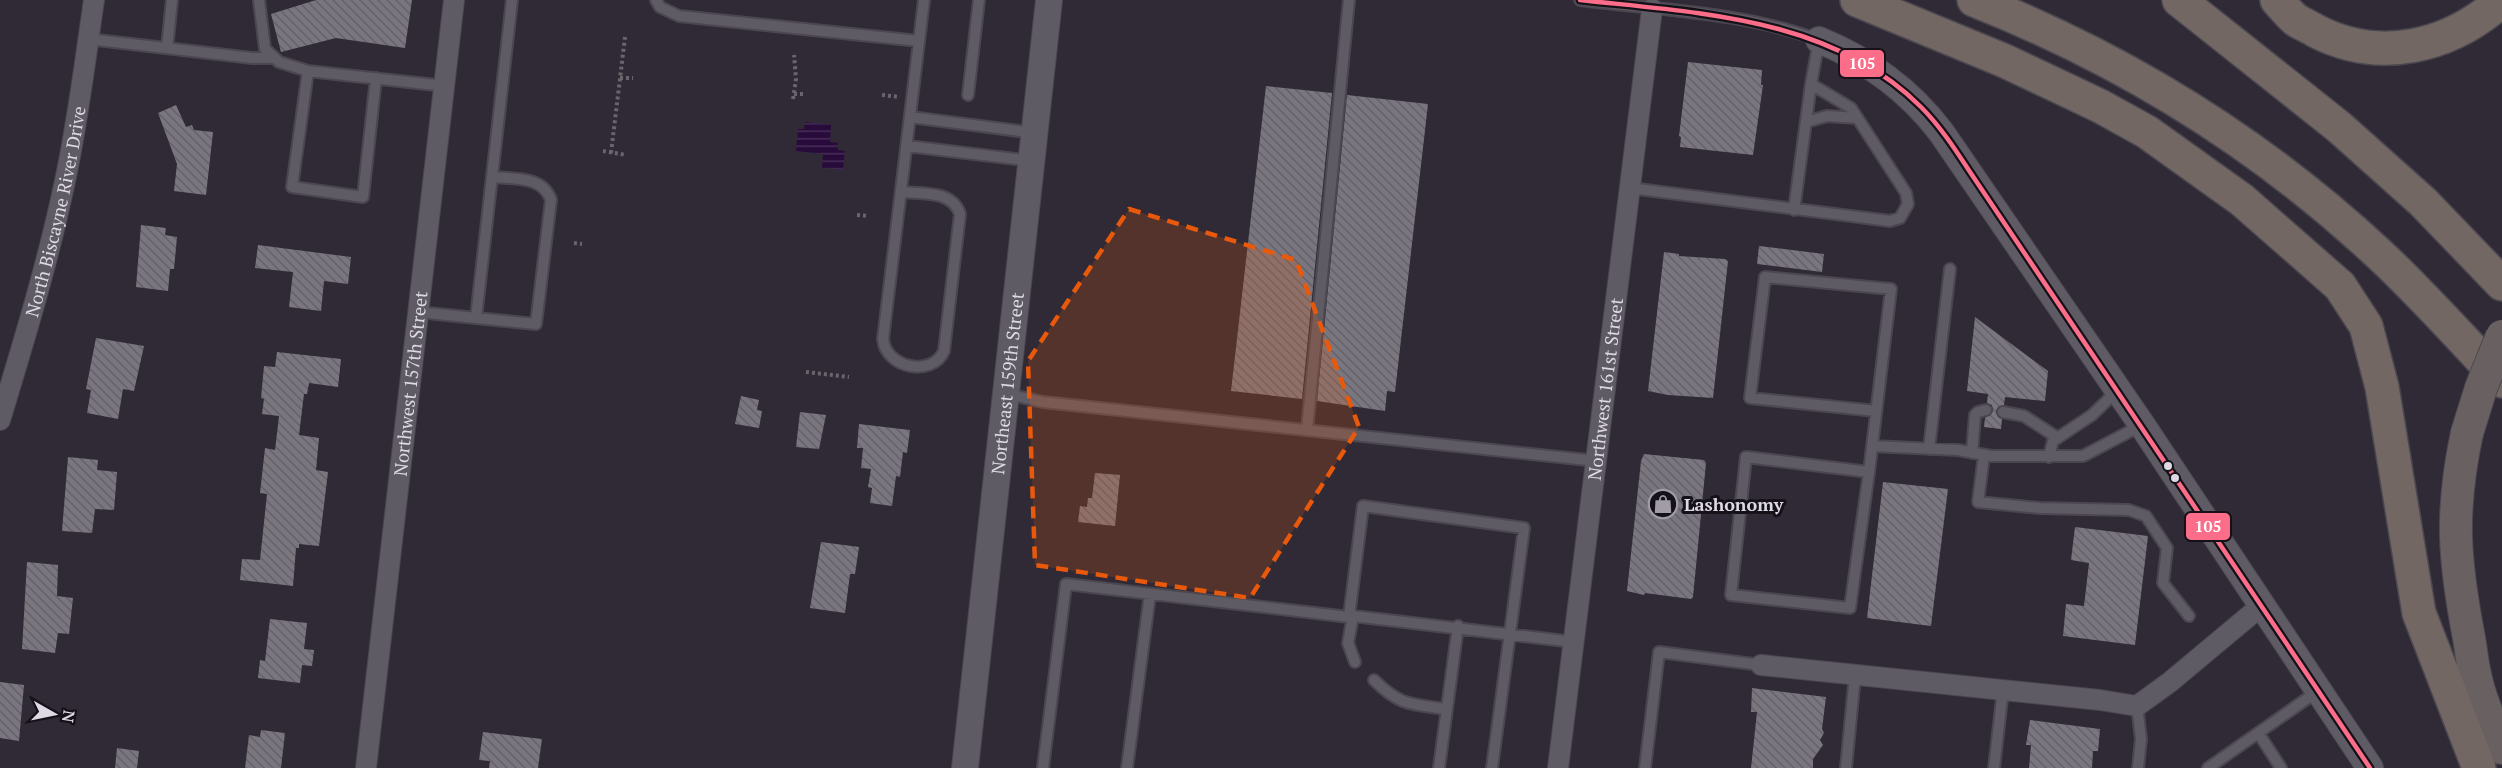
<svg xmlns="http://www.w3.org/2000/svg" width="2502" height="768" font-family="'PT Serif',serif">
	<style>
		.water { fill: url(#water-rules) }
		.building { fill: url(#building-back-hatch) }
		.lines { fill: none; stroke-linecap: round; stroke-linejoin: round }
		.service-casing { stroke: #4b4750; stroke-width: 14 }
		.minor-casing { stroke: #4b4750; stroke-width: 22 }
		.tertiary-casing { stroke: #4b4750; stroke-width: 28 }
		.primary-casing { stroke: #4b4750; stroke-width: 34 }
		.motorway-casing { stroke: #4b4750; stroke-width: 36 }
		.path { stroke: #69656c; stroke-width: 4; stroke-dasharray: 3 3; stroke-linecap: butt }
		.service { stroke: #5f5b64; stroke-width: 10 }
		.minor { stroke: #5f5b64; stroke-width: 20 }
		.tertiary { stroke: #5f5b64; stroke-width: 26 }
		.primary { stroke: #696161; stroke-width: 32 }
		.motorway { stroke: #726763; stroke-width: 33 }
		.primary-bridge-casing { stroke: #4b4750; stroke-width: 34; stroke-linecap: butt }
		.primary-bridge { stroke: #696161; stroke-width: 32 }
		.bus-1-casing { stroke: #151119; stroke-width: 9 }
		.bus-1 { stroke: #fb6d88; stroke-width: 4.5 }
		.marked { fill: #e8590c; fill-opacity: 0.2; stroke: #e8590c; stroke-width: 4.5; stroke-dasharray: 12 8; stroke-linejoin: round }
		.bus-dot { fill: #ded9e5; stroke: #151119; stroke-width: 2 }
		.labels { text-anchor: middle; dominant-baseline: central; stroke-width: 6; stroke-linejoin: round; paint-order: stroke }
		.street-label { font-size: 18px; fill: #ded9e5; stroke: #151119 }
		.poi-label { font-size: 18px; font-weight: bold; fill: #ded9e5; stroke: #151119; text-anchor: start }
		.line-badge { stroke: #151119; stroke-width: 2 }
		.badge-label { font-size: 16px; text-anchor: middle; font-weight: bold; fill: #fff }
	</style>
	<defs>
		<pattern id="water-rules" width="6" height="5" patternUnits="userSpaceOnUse" patternTransform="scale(1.5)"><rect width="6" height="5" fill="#280b3b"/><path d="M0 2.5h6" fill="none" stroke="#472e57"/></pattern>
		<pattern id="building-back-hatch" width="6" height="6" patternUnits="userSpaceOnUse" patternTransform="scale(1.5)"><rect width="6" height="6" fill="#7a7680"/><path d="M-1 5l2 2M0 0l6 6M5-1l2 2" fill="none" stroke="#646168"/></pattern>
	</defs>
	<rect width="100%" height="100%" fill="#2f2a35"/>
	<path class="water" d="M805,122L831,125L830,142L838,143V150L845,151L843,170L822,168L823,154L796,151L798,129H804Z"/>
	<path class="building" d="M316,0H412L405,48L336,38L281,52L271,14Z
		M1688,62L1762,70L1761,85H1763L1753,155L1680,147L1681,137L1679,136Z
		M1266,86L1332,93L1302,399L1231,391Z
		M1347,95L1428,104L1395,392L1387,391L1385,411L1317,401Z
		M176,105L186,127L192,125L194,130L213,132L206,195L174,191L177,164L158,113Z
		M141,225L166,228L165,235L177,237L174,269H170L168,291L136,287Z
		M258,245L351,257L348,284L324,281L321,311L289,307L293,272L255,268Z
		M1759,246L1824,254L1822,272L1757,264Z
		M1664,252L1679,254V256L1725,259L1728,261L1713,398L1668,395L1648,391Z
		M1975,317L2048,371L2045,401L2005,397L2004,405L1998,407L1996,411L1998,417L2002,419L2001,429L1984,427L1985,418L1993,411L1992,405L1987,403L1988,394L1967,391Z
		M96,338L144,346L134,391L123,389L118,419L87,413L91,390L86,389Z
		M277,352L341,359L338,387L309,383L307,394H304L299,435L319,438L316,470L328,472L319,546L299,544V548H296L293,586L240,580L242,559L260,560L267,494L260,493L265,448L275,450L279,416L262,414L264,399L261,398L264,366L275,367Z
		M741,396L759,400L757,410L762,411L759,428L735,424Z
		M800,412L826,415L819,449L796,447Z
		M859,424L910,430L907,453L903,452L900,477L896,476L892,506L870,503L872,488L868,487L871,469L861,468L863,448H857Z
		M1644,454L1704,460L1706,463L1693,597L1691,599L1645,593L1644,595L1627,591L1641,461Z
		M68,457L98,460L97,470L117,472L114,510L95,509L92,533L62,531Z
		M1095,473L1120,475L1115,526L1078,522L1080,506L1087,507L1088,498H1092Z
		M1883,482L1948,489L1931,626L1867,618Z
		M2075,527L2148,536L2135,645L2063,636L2066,604L2084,606L2089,563L2071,560Z
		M821,542L859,547L855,574H850L845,613L810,608Z
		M27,562L58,565L57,596L73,598L69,634L58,633L55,653L22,649Z
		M270,619L307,623L304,649L314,650L312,666L302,665L300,683L258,678L260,660L265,661Z
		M0,682L24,685L19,741L0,738Z
		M1752,688L1826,697L1822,729L1824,733L1820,740L1823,745L1813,759V768H1751L1757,712H1751Z
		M2030,720L2100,729L2098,751H2093L2092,768H2029L2031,745H2026Z
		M261,730L285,733L281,768H245L249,735L260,737Z
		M483,732L542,739L538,768H489L490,761L479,760Z
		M117,748L139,751L137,768H115Z"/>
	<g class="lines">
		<g class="service-casing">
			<path id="service" d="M259,0L265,49L279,62L308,71L445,86
				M656,0L660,7L679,16L919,41
				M1580,0C1660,10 1743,12 1819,40L1811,84L1794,210
				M88,39L252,58H274
				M167,48L172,0
				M308,71L292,187L363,197L376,78
				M968,95L979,0
				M910,117L1035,133
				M1806,122L1827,116L1857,118
				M907,146L1032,161
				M493,177C515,179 543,176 551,200L536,324L476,318L512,0
				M1630,188L1890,221L1900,218L1908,204L1906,193L1851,108L1811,84
				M901,192C923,194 952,190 960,214L944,351C933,377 886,369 883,339L924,0
				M418,312L476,318
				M1007,394L1043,402L1597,461
				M2003,412L2024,416L2058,438
				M1307,430L1349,0
				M1872,446L1958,450L1991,456H2083L2142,425
				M1929,449L1950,269
				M1972,453L1975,415L1978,412L1986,410
				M1984,455L1978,502L2040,508L2129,510L2146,516L2167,548L2163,583L2189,616
				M1746,457L1869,472L1850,608L1731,595Z
				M2049,457L2053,441L2092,415L2118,390
				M1869,472L1891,289L1765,277L1750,398L1876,411
				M1355,662L1348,643L1353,616L1574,642
				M1374,680C1400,706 1411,704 1446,709
				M2137,706L2141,739L2138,768
				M2259,734L2281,768
				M1043,768L1066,584L1349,617L1363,506L1524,528L1492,768
				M1127,768L1150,594
				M1439,768L1458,626
				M1645,768L1659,652L1761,665
				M1846,768L1855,675
				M1994,768L2003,690
				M2208,768L2318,691"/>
		</g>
		<g class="minor-casing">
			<g id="minor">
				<path id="s1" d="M0,420C24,341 48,262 65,181C78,121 85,61 94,0"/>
				<path d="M1761,665L2100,700L2137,706L2170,682L2261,606"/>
				<path id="s2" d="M366,768L454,0"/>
				<path id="s3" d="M1558,768L1652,9"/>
			</g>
		</g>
		<g class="tertiary-casing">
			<g id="tertiary">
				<path d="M1819,40C1868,60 1909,90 1941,132L2142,425L2370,768"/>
				<path id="s4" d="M965,768L1049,0"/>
			</g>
		</g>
		<g class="primary-casing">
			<path id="primary" d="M2467,433C2450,512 2454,560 2469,638C2471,649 2472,660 2474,670C2479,697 2491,724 2502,748"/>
		</g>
		<g class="motorway-casing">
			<path id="motorway" d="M1857,0L2005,61L2100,106L2147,132L2242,200L2340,286L2366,326L2382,387L2419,613L2479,768
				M1974,0C2123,59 2261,144 2379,254C2422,294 2461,338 2502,381
				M2179,0L2339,127L2423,202L2502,284
				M2277,0C2283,6 2289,15 2296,20C2302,24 2310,27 2316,31C2380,64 2450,47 2502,0"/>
		</g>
		<path class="path" d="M620,78H633
			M794,94H805
			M882,95L900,97
			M793,99L796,79L794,55
			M603,151L626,155
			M611,153L625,37
			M857,215L868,216
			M574,243L582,244
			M806,372L849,377"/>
		<use href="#service" class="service"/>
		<use href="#minor" class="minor"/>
		<use href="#tertiary" class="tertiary"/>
		<use href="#primary" class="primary"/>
		<use href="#motorway" class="motorway"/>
		<g class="primary-bridge-casing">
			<path id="primary-bridge" d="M2467,433L2481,388L2502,336"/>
		</g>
		<use href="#primary-bridge" class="primary-bridge"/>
		<g class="bus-1-casing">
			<path id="bus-1" d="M1580,0C1698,13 1831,17 1921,107C1940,126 1955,149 1970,172L2370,768"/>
		</g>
		<use href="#bus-1" class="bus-1"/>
	</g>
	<path class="marked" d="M1129,209L1296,260L1359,427L1250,598L1035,565L1028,361Z"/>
	<defs>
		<g id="shop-ring" transform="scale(1.5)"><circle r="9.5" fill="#151119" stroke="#a19ca7" stroke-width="1.5"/><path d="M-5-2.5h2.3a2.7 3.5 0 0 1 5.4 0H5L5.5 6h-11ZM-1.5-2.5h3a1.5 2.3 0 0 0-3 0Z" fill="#a19ca7"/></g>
	</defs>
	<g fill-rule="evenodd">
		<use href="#shop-ring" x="1663" y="504"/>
	</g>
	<g class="bus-dot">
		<circle cx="2168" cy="466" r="5"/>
		<circle cx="2175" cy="478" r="5"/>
	</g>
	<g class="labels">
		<g class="street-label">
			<text stroke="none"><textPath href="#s1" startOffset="216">North Biscayne River Drive</textPath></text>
			<text stroke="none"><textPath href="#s2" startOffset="387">Northwest 157th Street</textPath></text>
			<text stroke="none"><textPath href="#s4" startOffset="387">Northeast 159th Street</textPath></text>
			<text stroke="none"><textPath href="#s3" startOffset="382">Northwest 161st Street</textPath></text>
		</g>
		<g class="poi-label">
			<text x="1684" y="504">Lashonomy</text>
		</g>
	</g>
	<g class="line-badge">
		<rect x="1839" y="49" width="46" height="29" rx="6" fill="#fb6d88"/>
		<rect x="2185" y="512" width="46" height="29" rx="6" fill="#fb6d88"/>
	</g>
	<g class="badge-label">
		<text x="1862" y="69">105</text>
		<text x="2208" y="532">105</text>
	</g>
	<g transform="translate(54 714) rotate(99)" stroke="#151119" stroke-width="4.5" paint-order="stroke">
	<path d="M0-4.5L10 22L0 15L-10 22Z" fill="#ded9e5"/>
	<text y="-9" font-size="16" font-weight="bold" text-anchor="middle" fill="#ded9e5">N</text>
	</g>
</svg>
